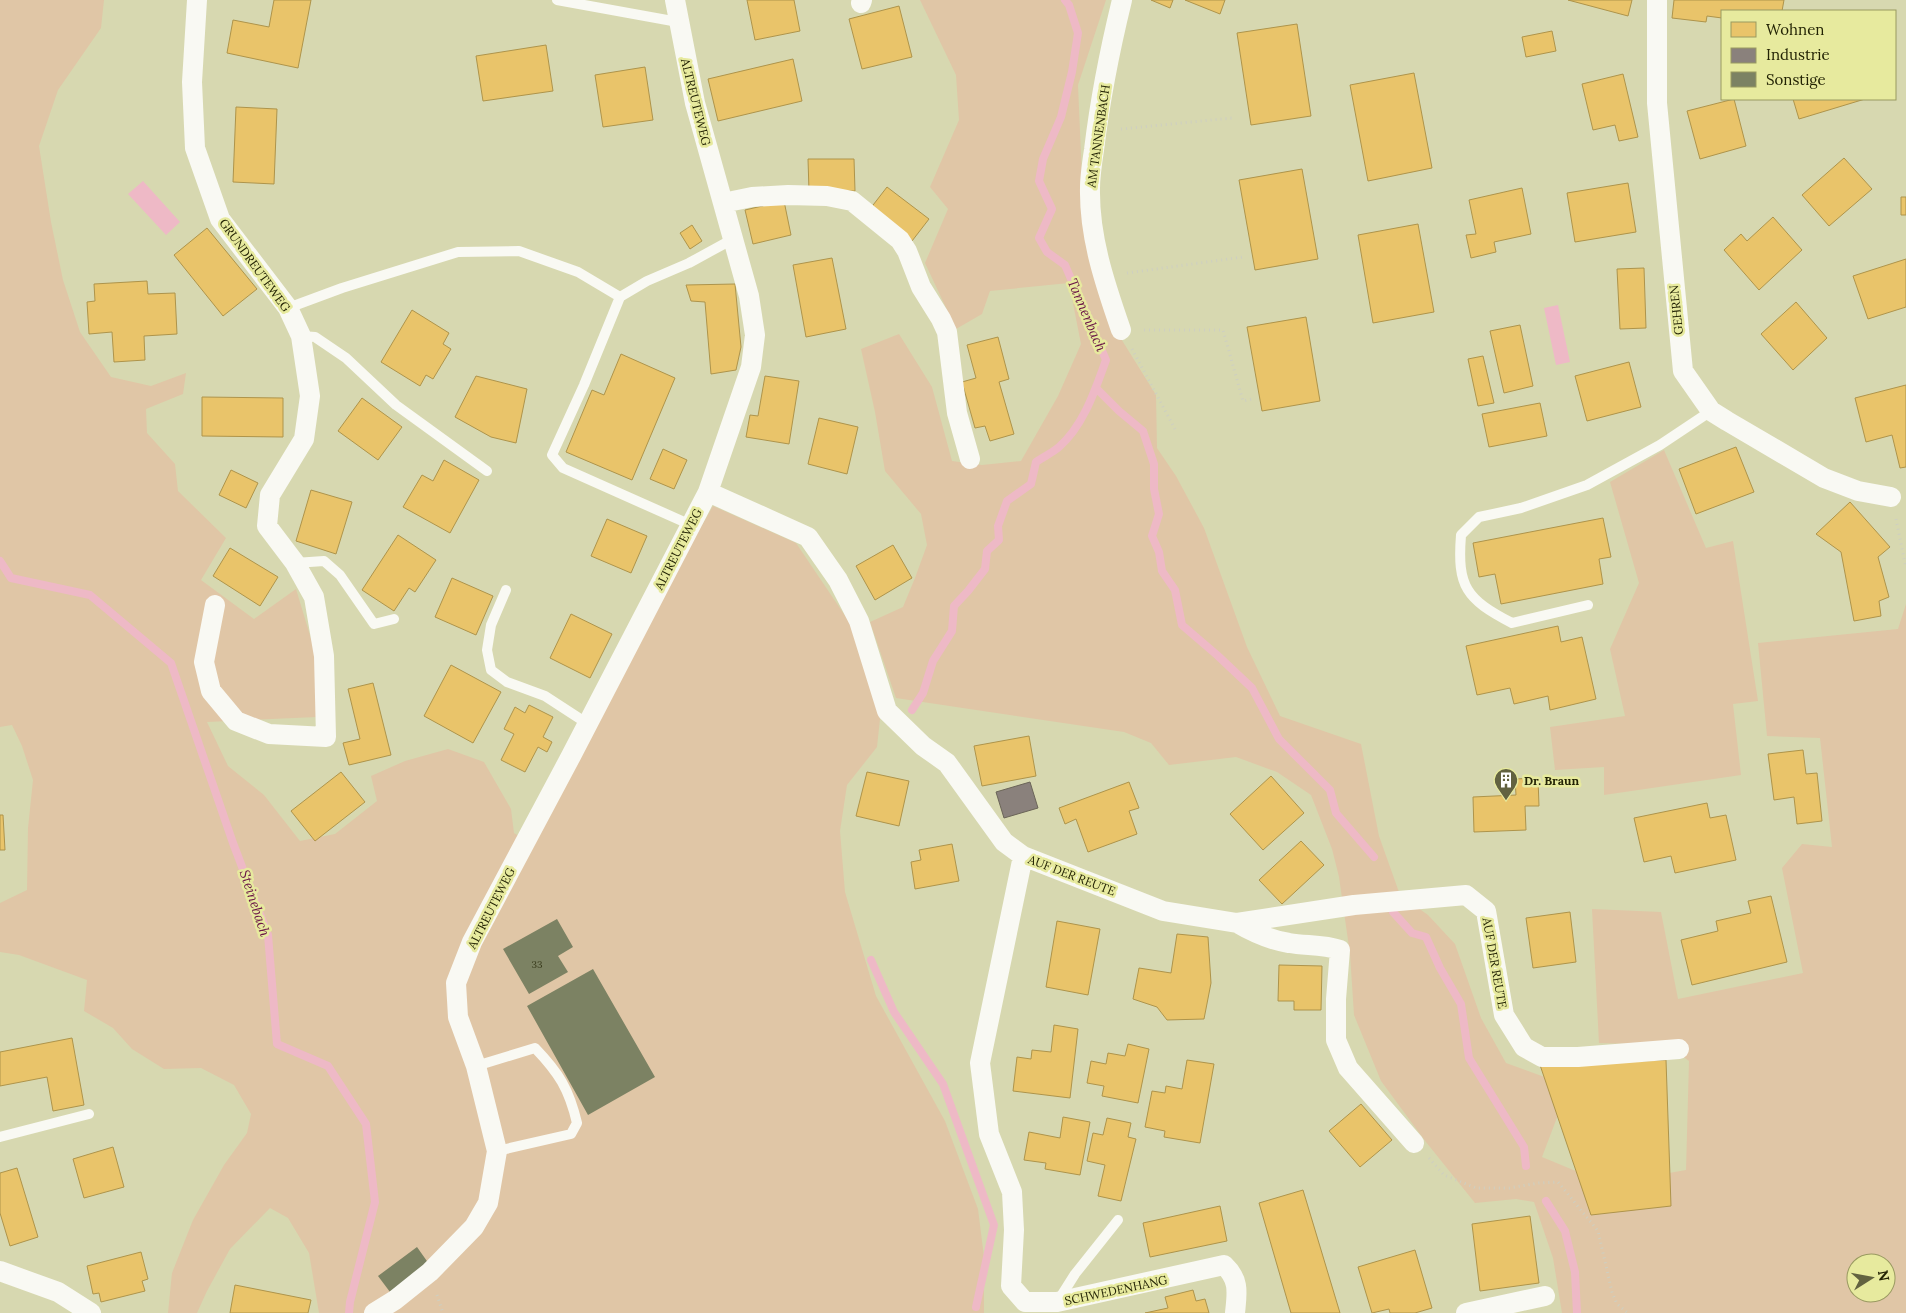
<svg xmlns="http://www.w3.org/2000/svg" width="1906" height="1313" font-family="Lora,serif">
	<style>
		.green { fill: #e0c6a6; fill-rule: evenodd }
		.water { fill: #eeb9c6 }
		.homes { fill: #e9c46a; stroke: #ae944b }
		.industry { fill: #8a817c; stroke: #6b6558 }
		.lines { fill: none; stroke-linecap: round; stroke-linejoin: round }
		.stream { stroke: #eeb9c6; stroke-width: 8 }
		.building { fill: #7c8263 }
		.path { stroke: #cecfc1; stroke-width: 3; stroke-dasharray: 1 4; stroke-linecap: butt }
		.service { stroke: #f9f9f3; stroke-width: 10 }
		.minor { stroke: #f9f9f3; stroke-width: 20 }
		.labels { text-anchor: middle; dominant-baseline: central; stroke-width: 5; stroke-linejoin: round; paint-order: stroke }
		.number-label { font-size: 10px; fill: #393b1c }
		.street-label { font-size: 12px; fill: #232304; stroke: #e7ea9e }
		.poi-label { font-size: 12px; font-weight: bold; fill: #232304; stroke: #e7ea9e; text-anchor: start }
		.water-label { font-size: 14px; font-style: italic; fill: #6a1547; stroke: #e7ea9e }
	</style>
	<rect width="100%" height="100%" fill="#d7d8b0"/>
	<path class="green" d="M0,0H104L101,28L58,90L39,146L51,222L63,280L80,332L111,377L151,386L186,373L183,394L146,409L147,433L175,464L178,491L226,538L201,580L254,619L296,589L315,652L317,717L207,722L228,766L264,795L300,841L335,834L377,801L371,776L405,761L448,749L484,762L511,809L514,833L522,838L713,506L796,543L854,629L880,719L877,747L847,785L840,831L845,892L876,996L945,1121L978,1209L984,1257V1313H319L309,1253L288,1218L270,1208L230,1249L207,1291L197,1313H168L172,1273L193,1220L224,1165L247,1133L251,1114L234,1085L201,1068L164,1069L132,1049L113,1028L84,1011L87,980L19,955L0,952V903L27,890L28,828L33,780L22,746L12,725L0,727Z
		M920,0H1106L1078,85L1083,201L1110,321L1156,395L1157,448L1176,476L1204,528L1247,647L1280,716L1361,744L1379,836L1400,895L1428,915L1455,944L1481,1018L1506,1063L1569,1086L1542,1157L1607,1184L1686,1170L1689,1061L1667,1045L1599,1043L1592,909L1661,912L1678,999L1803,973L1782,868L1802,844L1832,847L1820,738L1767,736L1758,643L1898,629L1906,604V1313H1562L1553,1258L1534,1202L1516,1199L1475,1203L1426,1142L1381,1081L1354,1015L1350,954L1339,877L1332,849L1311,795L1277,772L1236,757L1169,765L1151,743L1124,732L896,698L870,622L903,607L915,578L927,545L921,514L885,471L875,412L861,349L899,334L932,387L952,461L982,465L1021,461L1058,396L1081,344L1069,283L990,291L982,314L956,329L925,263L948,209L930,187L959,120L956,75ZM1856,1263H1886V1293H1856Z
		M1664,450L1706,548L1733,541L1758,701L1733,704L1741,775L1604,795V767L1555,770L1550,727L1625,716L1610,649L1639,583L1610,482Z"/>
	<path class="water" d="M143,181L180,222L166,235L128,194Z
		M1558,305L1570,362L1556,365L1544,308Z"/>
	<path class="homes" d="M274,0H311L298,68L227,53L233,20L269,27Z
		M747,0H794L800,31L755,40Z
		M1151,0H1173L1170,8Z
		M1185,0H1225L1220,14Z
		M1568,0H1632L1628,16Z
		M1674,0H1784L1782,11H1722V18L1707,16L1706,22L1672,18Z
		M899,6L912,57L862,69L849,19Z
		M1297,24L1311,116L1251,125L1237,33Z
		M1552,31L1556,51L1526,57L1522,37Z
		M546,45L553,91L483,101L476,56Z
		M793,59L802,101L718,121L708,79Z
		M645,67L653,120L603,127L595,75Z
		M1414,73L1432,168L1368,181L1350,85Z
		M1623,74L1638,137L1619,141L1615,125L1593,130L1582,84Z
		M1734,99L1746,146L1700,159L1687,111Z
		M1793,99H1865L1799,119Z
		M236,107L277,109L274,184L233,182Z
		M1844,158L1872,189L1829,226L1802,195Z
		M808,159H854L855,191H809Z
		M1302,169L1318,259L1255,270L1239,180Z
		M1628,183L1636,232L1575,242L1567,193Z
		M887,187L929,219L912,241L870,209Z
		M1522,188L1531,234L1494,242L1496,252L1471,258L1466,235L1476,234L1469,200Z
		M1901,197H1906V215H1901Z
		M784,201L791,235L753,244L745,210Z
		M1773,217L1802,250L1759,290L1724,250L1741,234L1747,241Z
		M1418,224L1434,312L1373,323L1358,235Z
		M692,225L702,241L690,249L680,233Z
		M207,228L257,289L223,316L174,255Z
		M832,258L846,329L806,337L793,265Z
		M1906,259V307L1868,319L1853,276Z
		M1644,268L1646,328L1620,329L1617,269Z
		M147,281L148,294L175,293L177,334L144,336L145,360L114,362L112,332L89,334L87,302L95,301L94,284Z
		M735,284L741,347L736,370L711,374L705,302L691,301L686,285Z
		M1796,302L1827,338L1793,370L1761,334Z
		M412,310L449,333L443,344L451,349L433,379L426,375L420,386L381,362Z
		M1306,317L1320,401L1262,411L1247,327Z
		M1520,325L1533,386L1504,393L1490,331Z
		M998,337L1009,379L999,382L1014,434L990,441L985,426L975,428L962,382L976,378L967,345Z
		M621,354L675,378L632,480L566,452L592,390L604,395Z
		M1483,356L1494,403L1478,406L1468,359Z
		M1629,362L1641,407L1587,421L1575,376Z
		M476,376L527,389L516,443L491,437L455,417Z
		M765,376L799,381L789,444L746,437L750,415L758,416Z
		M1906,385V467L1900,468L1892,435L1866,442L1855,398Z
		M202,397L283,398V437L202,436Z
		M362,398L402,427L378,460L338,431Z
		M1540,403L1547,436L1489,447L1482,414Z
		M819,418L858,427L847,474L808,464Z
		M1736,447L1754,492L1696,514L1679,469Z
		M663,449L687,460L674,489L650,479Z
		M444,460L479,480L450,533L403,507L422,475L433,481Z
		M231,470L258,483L246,508L219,495Z
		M311,490L352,502L336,554L296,541Z
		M1850,502L1890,547L1878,557L1889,597L1879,601L1881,616L1854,621L1841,552L1816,534Z
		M1603,518L1611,557L1599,559L1603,584L1501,604L1495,574L1479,577L1473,543Z
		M607,519L647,536L631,573L591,556Z
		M398,535L436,560L415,592L409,588L394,611L362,590Z
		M893,545L912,578L875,600L856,566Z
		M230,548L278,577L260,606L213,576Z
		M452,578L493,596L476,635L435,617Z
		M571,614L612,634L590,678L550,658Z
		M1558,626L1561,642L1582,637L1596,699L1550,710L1548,696L1514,704L1510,688L1477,695L1466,646Z
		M451,665L501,692L473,743L424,716Z
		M373,683L391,755L349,765L343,743L360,739L348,689Z
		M529,705L553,717L543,737L552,742L547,752L538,747L525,772L501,760L514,734L504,729L515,707L525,713Z
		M1029,736L1036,776L982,786L974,746Z
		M1803,750L1806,774L1817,773L1822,821L1797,824L1794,797L1774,800L1768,754Z
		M341,772L365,802L315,841L291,811Z
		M867,772L909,781L899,826L856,816Z
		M1271,776L1304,813L1263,850L1230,814Z
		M1538,778L1539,806H1525L1526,830L1474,832L1473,797L1516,795L1515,779Z
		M1129,782L1139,808L1129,811L1137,834L1088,852L1076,819L1065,824L1059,808Z
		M1707,803L1710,818L1726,815L1736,860L1675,873L1671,856L1644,862L1634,818Z
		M0,815H3L5,850H0Z
		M1301,841L1324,865L1282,904L1259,880Z
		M952,844L959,881L915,889L911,862L921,860L919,850Z
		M1771,896L1787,962L1692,985L1681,940L1718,931L1716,921L1751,913L1748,901Z
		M1570,912L1576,962L1533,968L1526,918Z
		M1057,921L1100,929L1088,995L1046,987Z
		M1177,934L1208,937L1211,983L1204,1019L1167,1020L1157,1007L1133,999L1139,968L1171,973Z
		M1279,965L1322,966L1321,1010H1294V1001H1278Z
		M1054,1025L1078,1029L1070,1098L1013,1091L1017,1057L1031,1059L1032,1050L1051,1052Z
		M72,1038L84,1105L53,1111L47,1077L0,1086V1052Z
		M1128,1044L1149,1049L1138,1103L1102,1096L1104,1086L1087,1083L1091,1061L1106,1064L1108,1053L1125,1056Z
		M1187,1060L1214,1064L1200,1143L1164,1137L1165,1131L1145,1127L1152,1091L1165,1093L1166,1086L1182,1089Z
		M1666,1060L1671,1206L1591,1215L1540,1065Z
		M1361,1104L1392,1140L1360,1167L1329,1131Z
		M1063,1117L1090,1122L1080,1175L1045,1169L1046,1163L1024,1160L1029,1132L1060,1138Z
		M1107,1118L1131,1123L1128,1137L1136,1139L1121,1201L1098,1196L1105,1165L1087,1161L1093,1133L1103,1135Z
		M113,1147L124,1187L84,1198L73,1159Z
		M17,1168L38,1237L10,1246L0,1213V1173Z
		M1303,1190L1340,1313H1291L1259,1203Z
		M1220,1206L1227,1241L1150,1257L1143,1223Z
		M1530,1216L1539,1283L1480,1291L1472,1224Z
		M1415,1250L1432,1308L1415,1313H1390L1389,1309L1372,1313L1358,1267Z
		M141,1252L148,1279L142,1281L145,1291L101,1302L99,1293L93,1294L87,1266Z
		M235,1285L311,1300L308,1313H230Z
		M1193,1290L1196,1301L1205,1299L1209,1313H1145L1168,1308L1165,1297Z"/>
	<path class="industry" d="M1030,782L1038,808L1004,818L996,792Z"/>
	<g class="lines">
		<path class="stream" d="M1096,388L1119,411L1143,431L1154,464V489L1159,514L1152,536L1159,552L1162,571L1175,590L1182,625L1217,655L1252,688L1279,739L1330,790L1336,813L1374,857
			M0,561L11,578L90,595L171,663L233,843L268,935L277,1044L328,1066L366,1124L375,1202L350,1302L349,1313
			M912,710L923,693L933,661L952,631L954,606L968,591L985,569L987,551L999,540L998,526L1007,501L1031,484L1036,462C1043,457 1052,453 1059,447C1084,425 1095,390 1106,360L1065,265L1047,252L1039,238L1052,209L1039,181L1043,159L1061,117L1072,72L1078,33L1069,5L1065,0
			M1393,912L1412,933L1426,937L1440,968L1461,1004L1469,1058L1524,1147L1526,1166
			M871,960L894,1012L943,1084L994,1225L976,1307
			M1546,1201L1565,1231L1575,1272L1577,1313"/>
	</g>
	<path class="building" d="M557,919L573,947L558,956L568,972L529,994L503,949Z
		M593,969L655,1077L588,1115L527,1006Z
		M417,1247L429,1264L390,1292L378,1276Z"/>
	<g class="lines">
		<path class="path" d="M1121,129L1232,118
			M1127,273L1243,257
			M1144,330H1223L1243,401L1252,399
			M1132,349L1175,429
			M1896,519L1906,568
			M1429,1158L1444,1175L1476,1188H1509L1539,1183L1558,1182L1598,1231L1612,1292L1617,1304L1628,1313
			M437,1295L443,1313"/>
		<path class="service" d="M557,0L678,22
			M620,297L584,385L552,455L563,468L691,525
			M288,308L342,288L458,252L519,251L578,272L620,297L647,281L689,263L733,239
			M301,336L315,337L346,358L396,405L487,471
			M295,563L324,561L340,575L374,624L394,619
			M506,590L491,625L487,650L491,670L507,682L545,696L588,724
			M1588,605L1512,623C1466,599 1457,587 1461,535L1479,517L1521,508L1587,485L1660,445L1711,411
			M476,1066L535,1048C559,1073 569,1089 577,1123L571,1134L497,1151
			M0,1137L89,1114
			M1058,1301L1075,1274L1118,1220"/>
		<path class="minor" d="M197,0L192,82L195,148L220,219L288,308L301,336L310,396L304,439L270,495L267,526L295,563L314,597L324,656L326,737L269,734L236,721L211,691L204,662L215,605
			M1657,0V103L1683,371L1711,411L1727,421L1824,478L1858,491L1891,497
			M861,3L862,0
			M723,203L752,197L788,195L827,196L852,201L900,240L907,251L921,287L941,319L947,332L957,413L970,459
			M1121,330C1105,284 1089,237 1090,188C1090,176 1092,163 1094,150C1100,100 1110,49 1122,0
			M708,492L808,537L838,580L859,621L887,711L923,746L947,763L1004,842L1023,856L1163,911L1237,923L1354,905L1466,895L1486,911L1504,1015L1524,1047L1542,1057H1578L1679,1049
			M1023,856L980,1063L989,1134L1012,1192L1014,1230L1011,1286L1025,1302H1057L1224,1265C1240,1280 1237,1293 1235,1313
			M1237,923C1254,933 1269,940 1289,943C1306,946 1323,944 1340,950L1336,999V1040L1348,1068L1414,1143
			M0,1271L58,1292L91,1313
			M374,1313L395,1300L430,1272L474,1227L488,1203L497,1151L476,1066L458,1017L456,983L472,942L571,756L708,492L751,367L755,335L749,296L695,103L675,0
			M1466,1313L1545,1296"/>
	</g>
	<defs>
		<g id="building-pin" transform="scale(1.25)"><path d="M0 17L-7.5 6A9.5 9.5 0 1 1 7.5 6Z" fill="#626240" stroke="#e7ea9e"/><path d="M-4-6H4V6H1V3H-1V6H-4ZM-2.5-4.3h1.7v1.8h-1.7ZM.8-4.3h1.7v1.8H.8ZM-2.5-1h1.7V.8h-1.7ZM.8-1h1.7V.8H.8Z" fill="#fff"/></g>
	</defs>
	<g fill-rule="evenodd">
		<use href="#building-pin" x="1506" y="780"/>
	</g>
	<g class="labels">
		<g class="number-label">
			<text x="537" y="964">33</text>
		</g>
		<g class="street-label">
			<text transform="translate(696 102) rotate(76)">ALTREUTEWEG</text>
			<text transform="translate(1098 136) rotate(-82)">AM TANNENBACH</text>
			<text transform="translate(255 265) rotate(54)">GRUNDREUTEWEG</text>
			<text transform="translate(1676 310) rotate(-96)">GEHREN</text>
			<text transform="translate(678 549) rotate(-63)">ALTREUTEWEG</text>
			<text transform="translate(1072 875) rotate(21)">AUF DER REUTE</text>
			<text transform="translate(491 908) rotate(-63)">ALTREUTEWEG</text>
			<text transform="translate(1495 963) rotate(80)">AUF DER REUTE</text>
			<text transform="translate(1116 1290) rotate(-12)">SCHWEDENHANG</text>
		</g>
		<g class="poi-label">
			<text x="1524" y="780">Dr. Braun</text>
		</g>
		<g class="water-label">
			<text transform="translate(1087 315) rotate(67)">Tannenbach</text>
			<text transform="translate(255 903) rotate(72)">Steinebach</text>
		</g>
	</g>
	<rect x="1721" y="10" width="175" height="90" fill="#e7ea9e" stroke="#999a60"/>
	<rect x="1731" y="22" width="25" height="15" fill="#e9c46a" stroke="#999a60"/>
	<text x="1766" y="35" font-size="15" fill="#232304">Wohnen</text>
	<rect x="1731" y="48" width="25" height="15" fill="#8a817c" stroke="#999a60"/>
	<text x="1766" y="60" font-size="15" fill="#232304">Industrie</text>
	<rect x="1731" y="72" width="25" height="15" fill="#7c8263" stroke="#999a60"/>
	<text x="1766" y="85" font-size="15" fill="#232304">Sonstige</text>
	<g transform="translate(1871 1278) rotate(79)"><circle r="24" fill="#e7ea9e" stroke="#999a60"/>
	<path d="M0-4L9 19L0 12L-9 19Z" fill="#626240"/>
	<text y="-8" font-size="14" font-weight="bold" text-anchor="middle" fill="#232304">N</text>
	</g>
</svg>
